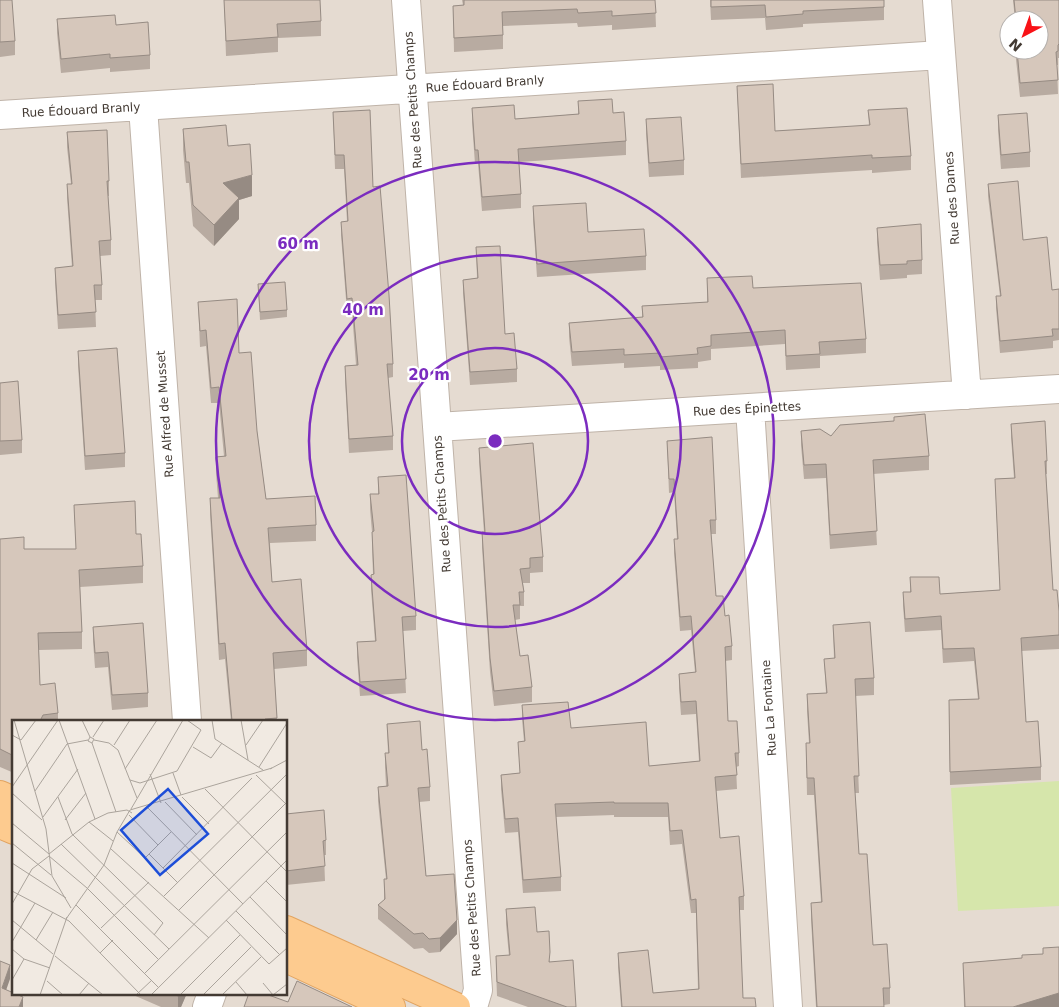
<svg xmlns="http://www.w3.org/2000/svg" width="1059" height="1007" font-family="'DejaVu Sans',sans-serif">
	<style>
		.residential { fill: #e5dbd1; fill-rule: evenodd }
		.green { fill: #d6e6ab }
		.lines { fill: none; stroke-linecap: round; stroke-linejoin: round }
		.minor-casing { stroke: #bfb3a8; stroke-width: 30 }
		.major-casing { stroke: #e2a460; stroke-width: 30 }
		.minor { stroke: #fff; stroke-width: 28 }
		.major { stroke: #fdcb8f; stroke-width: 28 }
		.wall { fill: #b8aba1 }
		.shaded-wall { fill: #968b83 }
		.building { fill: #d6c7bb; stroke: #968b83 }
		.ring { fill: none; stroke: #7b2cbf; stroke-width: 2.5 }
		.labels { text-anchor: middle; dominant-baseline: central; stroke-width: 4.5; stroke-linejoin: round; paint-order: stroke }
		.street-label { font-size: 12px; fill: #433a33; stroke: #fff }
		.inset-road { fill: none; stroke: #aba49c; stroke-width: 1 }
		.view { fill: #1d4ed8; fill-opacity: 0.15; stroke: #1d4ed8; stroke-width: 2.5 }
		.inset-edge { fill: none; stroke: #433a33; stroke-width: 2.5 }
		.centre { fill: #7b2cbf; stroke: #fff; stroke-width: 2.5 }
		.ring-label { font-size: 15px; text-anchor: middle; font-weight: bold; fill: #7b2cbf; stroke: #fff; stroke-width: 4.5; stroke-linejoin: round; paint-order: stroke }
	</style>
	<rect width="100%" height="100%" fill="#f1eae2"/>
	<path class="residential" d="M0,0H1059V1007H0ZM1009,20H1039V50H1009ZM14,721H286V993H14Z"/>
	<path class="green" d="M1059,781V906L958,911L951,788Z"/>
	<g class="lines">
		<g class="minor-casing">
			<path id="minor" d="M406,0L478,990L473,1007
				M937,0L967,395
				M143,107L187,721
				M0,115L941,55
				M750,408L788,1007
				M437,427L1059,389
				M207,1007L212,993"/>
		</g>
		<g class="major-casing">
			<path id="major" d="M0,795L14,801
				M0,824L14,830
				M286,930L456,1007
				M286,958L391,1007"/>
		</g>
		<use href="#minor" class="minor"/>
		<use href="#major" class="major"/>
	</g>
	<path class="wall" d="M0,0L15,41V55L0,57Z
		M224,0L321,21V36L278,38V52L226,56Z
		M462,0H655L656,27L612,30V25L578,27L577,23L503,26V49L454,52L453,6L463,5Z
		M710,0H884V20L803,24V27L766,30L765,18L711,20Z
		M1013,0H1059V58H1058V65H1057L1058,94L1020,97L1015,50H1039V20H1015Z
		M57,19L116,25L150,55V69L110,72V68L61,73L57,33Z
		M737,86L775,131L869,126L868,110L911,156V170L872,173V170L741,178Z
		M578,101L613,113L626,141V155L519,162L521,194V208L482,211L478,163L475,164L472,122V108L515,119L578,114Z
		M333,112L373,187L393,364V377L388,378L393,436V450L349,453L345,380V366L356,365L352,312H347L341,235V222L347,221L344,169H335Z
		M998,115L1030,152V167L1001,169L998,130Z
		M646,119L684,160V175L649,177L646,134Z
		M183,129L228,146L252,196L239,200V219L214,246L193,226L189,183H186L183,150Z
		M67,132L109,181V196H108L111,240V255L100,256L102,285V300H95L96,327L58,329L55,282V268L72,267L67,198V184H71L67,147Z
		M988,184L1023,240L1052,290L1059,289V340L1053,341V348L1000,353L996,308V296H1000L988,196Z
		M533,206L588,232L646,256V270L537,277L533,220Z
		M877,228L922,260V274L907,275V278L880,280L877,242Z
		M476,247L517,369V382L470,385L463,293V280L477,278Z
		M707,278L753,288L866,339V353L820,356V368L786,370L785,344L711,349V360L698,362V368L660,370V366L624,368V363L572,366L569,337V323L642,317V306L707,302Z
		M258,284L287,310V317L260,320Z
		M198,302L239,353L257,431L266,499L316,525V541L270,543L272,582L307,650V666L274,669L277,721H231L225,659L219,660L210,514V498H218L216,473V457L224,456L219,403H211L206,346L200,347Z
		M78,351L125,453V467L85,470L78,365Z
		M0,383L22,440V453L0,455Z
		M1011,424L1047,461V474H1046L1053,590L1059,611V649L1021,651L1026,722L1041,767V780L950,785L949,700L978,699L974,661L943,663L941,630L905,632L903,605V592H910V577L940,594L1000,590L995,479L1014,478L1011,437Z
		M801,431L929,456V470L873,474L877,545L830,549L826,478L804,479L801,445Z
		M667,441L716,520V534H711L716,596L725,616L732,646V660L725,661L728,721L739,753V766L736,767L737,789L716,791L720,838L744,896V910H739L743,998L756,1007H621L618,967V953L653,993L698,989L696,913H691L682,844L670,845L668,817H614V815L556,817L561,877V891L523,893L518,832L505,833L501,789V775L520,773L518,742L524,741L522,719V705L571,728L649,766L699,761L696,714L681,715L679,688V674L695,672L691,630L680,631L674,553V539H677L674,492L669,493Z
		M479,448L543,557V572L530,573V583H523L524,592V606H520V619L515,620L520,656L532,687V702L494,706L490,672L482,547V532H484L479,462Z
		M378,477L416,616V630L403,631L406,693L360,696L357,657V642L375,641L371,589V575L373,574L372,546V532L370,509V494H378Z
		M74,505L136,534L143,566V583L80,587L82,632V649L39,650L40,685L58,713V721H14V773L0,767V539L24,549H76Z
		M833,625L874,678V695L855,696L859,793H855L859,854L873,945L890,988V1004L884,1005V1007H816L811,919V903L821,902L814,795H807L806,743H809L807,711V694L826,693L824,659H834Z
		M93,627L148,693V707L112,710L108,667L95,668L93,641Z
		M387,724L422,750L430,787V801L419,802L426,876L457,934L440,952L429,953L423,948L414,949L378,919V905L384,900V879H386L378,801V787L386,786L385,767V753H388Z
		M286,814L326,840V855H324L325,881L286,885Z
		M506,909L537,932L550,962L576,1007H528L497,996L496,970V956H509L506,924Z
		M1043,954L1059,1007H964L963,963L1022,958Z
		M131,993H187L181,1007H161L131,994Z"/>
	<path class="shaded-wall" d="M252,175V196L239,200V219L214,246V225L223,183Z
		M457,920V934L440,952V938Z
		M10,965V979L2,1002V988Z
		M180,993H187L181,1007H178V996Z
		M1059,993V1007H1013Z
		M23,997V1007H19Z"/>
	<path class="building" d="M0,0H12L15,41L0,42Z
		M224,0H320L321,21L277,24L278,37L226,41Z
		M464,0H655L656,13L612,16V11L578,13L577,9L502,12L503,35L454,38L453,6L464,5Z
		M711,0H884V7L803,11V14L766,17L765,5L711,7Z
		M1014,0H1059V44L1058,45V51L1056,52L1058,80L1020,83L1017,50H1039V20H1016Z
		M115,15L116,25L148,22L150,55L110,58V54L61,59L57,19Z
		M773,84L775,131L870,125L868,110L907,108L911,156L872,158V155L741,164L737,86Z
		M612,99L613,113L624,112L626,141L518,149L521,194L482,197L478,150H475L472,108L514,105L515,119L579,114L578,101Z
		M370,110L373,187L380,186L389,295L393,364H387L393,436L349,439L345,366L358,365L352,298L347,299L341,222L348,221L344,155H335L333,112Z
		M1027,113L1030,152L1001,155L998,115Z
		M681,117L684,160L649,163L646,119Z
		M226,125L228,146L250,144L252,175L223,183L239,198L214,225L193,205L189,162H186L183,129Z
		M107,130L109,181H107L111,240L99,241L102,285H94L96,312L58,315L55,268L73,266L67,184H72L67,132Z
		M1018,181L1023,240L1047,237L1052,290L1059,289V329H1052L1053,336L1000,341L996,296H1001L988,184Z
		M586,203L588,232L644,229L646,256L537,264L533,206Z
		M921,224L922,260L907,261V264L880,265L877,228Z
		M500,246L505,334L514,333L517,369L470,372L463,280L478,278L476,247Z
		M752,276L753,288L861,283L866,339L819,342L820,354L786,356L785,330L711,335V346L697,348L698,354L660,357V353L624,355V349L572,352L569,323L643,317L642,306L708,302L707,278Z
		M285,282L287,310L260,312L258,284Z
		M237,299L239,353L251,352L257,431L266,499L315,496L316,525L268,528L272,582L301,579L307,650L273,653L277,718L265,719V721H232L225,643L219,644L210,498H220L216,457L226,456L219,387L211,388L206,330L200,331L198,302Z
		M117,348L125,453L85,456L78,351Z
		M18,381L22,440L0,441V383Z
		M925,414L929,456L873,460L877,531L830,535L826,464L804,465L801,431L820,429L831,436L840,425L894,421V417Z
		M1045,421L1047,461H1045L1053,590H1057L1059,611V635L1021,638L1026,722L1038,721L1041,767L950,772L949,700L979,699L974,648L943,649L941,616L905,619L903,592H911L910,577H939L940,594L1000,590L995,479L1015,478L1011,424Z
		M712,437L716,520H710L716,596H723L725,616L729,615L732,646L725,647L728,721H737L739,753H735L737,775L715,777L720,838L739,836L744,896L739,897L743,998H755L756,1007H622L618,953L648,950L653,993L699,989L696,899L691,900L682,830L670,831L668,803H614V802L555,804L561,877L523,880L518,818L505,819L501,775L520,773L518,742L525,741L522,705L568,702L571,728L646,722L649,766L700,761L696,701L681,702L679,674L696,672L691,616L680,617L674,539H678L674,479H669L667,441Z
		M533,443L543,557L530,558V568L520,569L524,592H519L520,605H513L520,656L528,655L532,687L494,691L490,658L482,532H485L479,448Z
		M406,475L416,616L402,617L406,679L360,682L357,642L376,641L371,575L374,574L372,532L374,531L370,494H379L378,477Z
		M135,501L136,534H141L143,566L79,570L82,632L38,633L40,685L55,683L58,713L43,715L40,721H14V756L0,749V539L24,537V549H76L74,505Z
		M870,622L874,678L855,679L859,776H854L859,854H867L873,945L887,944L890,988H883L884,1007H817L811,903L822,902L814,778H807L806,743H810L807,694L827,693L824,659L835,658L833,625Z
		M143,623L148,693L112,695L108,652L95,653L93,627Z
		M420,721L422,750L427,749L430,787L418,788L426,876L454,874L457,920L440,938L429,939L423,933L414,934L378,905L385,899L384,879H387L378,787L388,786L385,753H389L387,724Z
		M324,810L326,840L323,841L325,866L286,871V814Z
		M535,907L537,932L549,931L550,952L549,962L573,960L576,1007H567L497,982L496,956L510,955L506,909Z
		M1059,947V993L1013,1007H965L963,963L1022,958V955L1043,954V948Z
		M0,961L10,965L2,988L23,997L19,1007H0Z
		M297,981L352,1007H244L249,993H263L288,1002Z
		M171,993H180L178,996Z"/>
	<g class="ring">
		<circle cx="495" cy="441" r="93"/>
		<circle cx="495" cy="441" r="186"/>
		<circle cx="495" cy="441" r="279"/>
	</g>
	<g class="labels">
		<g class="street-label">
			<text transform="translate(485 84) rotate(-4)">Rue Édouard Branly</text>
			<text transform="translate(413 100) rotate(-94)">Rue des Petits Champs</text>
			<text transform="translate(81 110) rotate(-3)">Rue Édouard Branly</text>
			<text transform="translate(952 198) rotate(-94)">Rue des Dames</text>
			<text transform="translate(747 409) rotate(-3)">Rue des Épinettes</text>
			<text transform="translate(165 414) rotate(-94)">Rue Alfred de Musset</text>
			<text transform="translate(442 504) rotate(-94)">Rue des Petits Champs</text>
			<text transform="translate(769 708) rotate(-94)">Rue La Fontaine</text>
			<text transform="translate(472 908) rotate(-94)">Rue des Petits Champs</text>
		</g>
	</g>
	<g transform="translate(12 720)">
		<rect width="275" height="275" fill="#f1eae2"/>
		<path class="inset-road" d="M2,0L34,109L40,156L59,188M47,0L83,99M70,0L78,17L76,21L80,23L82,19L78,17M175,0L189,10M200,0L203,19L251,50M229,0L236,40M0,15L9,20L24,0M81,17L92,0M82,20L97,23L106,30L125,78M80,23L104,92M102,25L118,0M234,25L251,0M181,27L199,38L210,23M247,47L275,3M113,49L145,0M258,49L275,40M161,53L169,75M138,54L149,83M244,55L275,85M118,60L128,63L165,51L189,10M0,67L46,0M193,69L275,152M23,71L55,24L76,20M0,73L30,100M46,77L60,114L151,203L142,215M170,77L197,104M153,82L185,115M135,87L231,184M119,89L171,0M117,95L146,125M31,97L66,49M53,100L74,73M77,102L101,121M0,103L37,134L77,102L96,93L115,90L120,93M105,112L133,138L159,112M0,123L39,155M49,124L157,229M99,129L197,218M137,134L166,163M0,143L54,178M151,148L240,58M254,161L275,182M0,171L57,201L129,275M152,176L275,54M238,177L275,215M0,184L20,149L37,136L75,168L146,239M64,185L146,267M167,190L275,82M224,191L268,235M54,199L92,145L105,112L118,90L260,48M0,200L41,234M214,200L257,244L275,228M89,208L137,162M24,220L41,192M0,222L23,183M0,229L12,239L38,248M88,233L101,220M43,236L91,275M133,253L275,112M0,260L12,239M35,261L51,275M224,262L235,275M251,263L261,275M28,275L55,197M67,275L77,263M124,275L140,260M139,275L275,140M168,275L228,215M191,275L239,227M210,275L249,237M261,275L275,264"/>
		<path class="view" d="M156,69L196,114L148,155L109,110Z"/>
		<rect width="275" height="275" class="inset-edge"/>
	</g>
	<circle cx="495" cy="441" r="8" class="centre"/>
	<g class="ring-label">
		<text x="298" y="249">60 m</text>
		<text x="363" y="315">40 m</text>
		<text x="429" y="380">20 m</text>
	</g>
	<g transform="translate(1024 35) rotate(221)"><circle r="24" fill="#ffffff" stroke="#b4b0ad"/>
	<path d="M0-4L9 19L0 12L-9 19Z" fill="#f91217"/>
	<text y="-8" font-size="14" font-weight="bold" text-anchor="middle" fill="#433a33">N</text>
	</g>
</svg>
